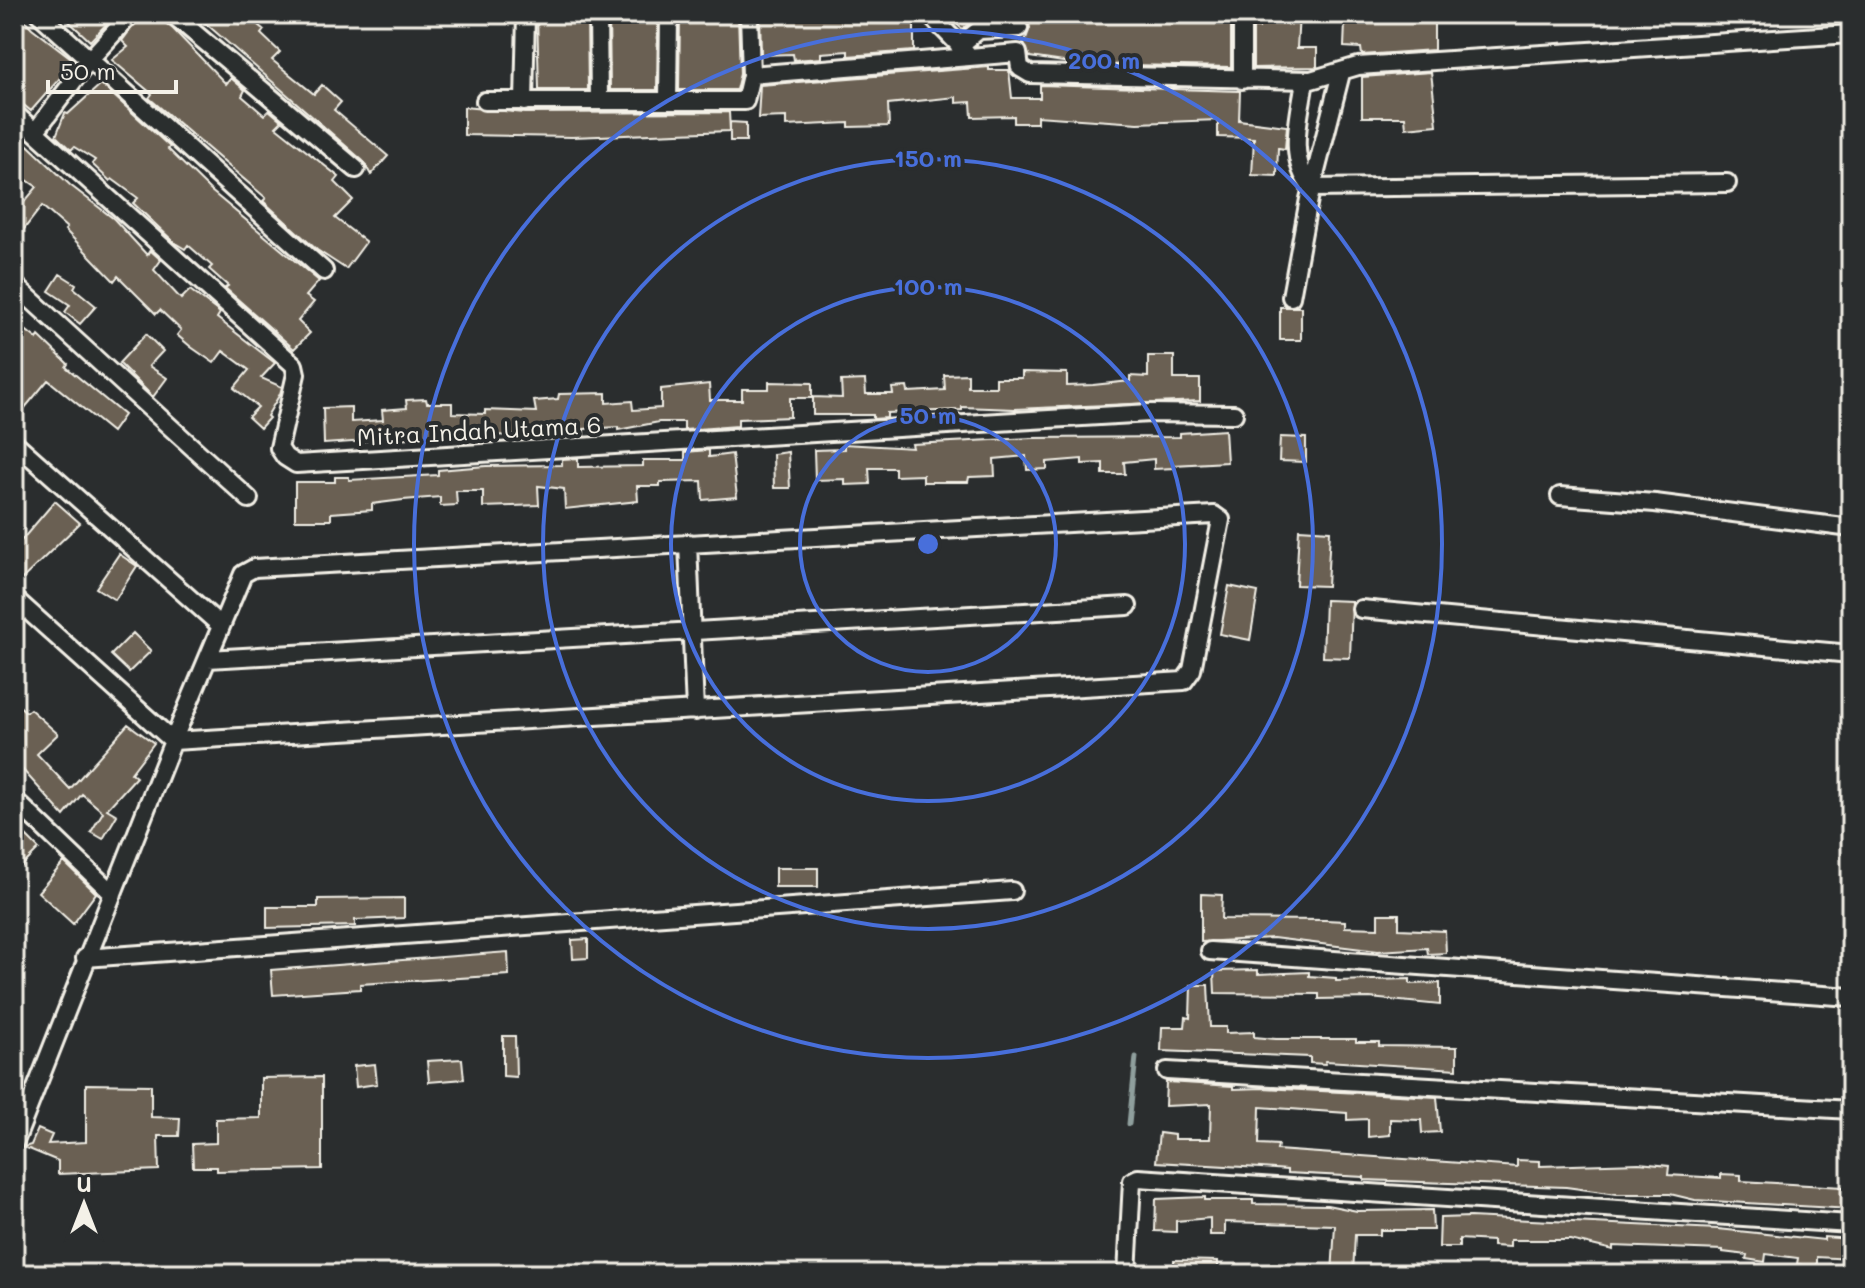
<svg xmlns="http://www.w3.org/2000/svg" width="1865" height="1288" font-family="Mali,sans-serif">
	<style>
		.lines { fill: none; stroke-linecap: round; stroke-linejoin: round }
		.stream { stroke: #8f9f9d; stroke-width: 5 }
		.building { fill: #6a6052; stroke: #f4f1e8; stroke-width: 2 }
		.street-casing { stroke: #f4f1e8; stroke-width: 22 }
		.street { stroke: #2a2d2e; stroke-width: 16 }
		.ring { fill: none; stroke: #486fdb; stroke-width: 4 }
		.labels { text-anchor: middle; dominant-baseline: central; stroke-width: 8; stroke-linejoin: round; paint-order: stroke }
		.street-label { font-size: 24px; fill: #f4f1e8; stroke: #2a2d2e }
		.centre { fill: #486fdb; stroke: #2a2d2e; stroke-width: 4 }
		.ring-label { font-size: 24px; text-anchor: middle; font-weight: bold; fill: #486fdb; stroke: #2a2d2e; stroke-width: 8; stroke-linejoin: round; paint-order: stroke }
	</style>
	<rect width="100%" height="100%" fill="#2a2d2e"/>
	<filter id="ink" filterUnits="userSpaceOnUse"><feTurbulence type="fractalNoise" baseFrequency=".0125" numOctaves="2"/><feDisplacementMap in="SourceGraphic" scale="16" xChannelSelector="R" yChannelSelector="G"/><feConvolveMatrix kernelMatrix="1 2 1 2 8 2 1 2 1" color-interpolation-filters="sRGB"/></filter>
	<g filter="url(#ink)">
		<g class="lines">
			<path class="stream" d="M14,1049L15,1051
				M1129,1124L1136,1057"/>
		</g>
		<path class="building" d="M14,14H19L32,28L75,61L31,111L14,97Z
			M61,14H116L90,41Z
			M142,14H154L173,29L226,84L231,78L245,90L242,96L264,115L269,110L282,121L276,127L339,177L335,182L353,200L335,218L366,242L346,269L317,250L263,201L266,198L149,98L152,94L112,60L128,47L122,41Z
			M189,14H229L239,24L246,15L264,30L261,34L280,52L272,60L314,94L322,85L341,102L334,110L388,156L371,175L363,161L203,21L201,24Z
			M537,14H587L588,90H539Z
			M609,14H658L657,90H610Z
			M680,14H738L740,74L736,90H679Z
			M760,14L914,15V51L848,56V51L821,53V58L794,60L793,54L761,55Z
			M946,14H981L962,29Z
			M1027,14H1231V67L1077,64L1030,57L1024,44L1030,28Z
			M1260,14H1299L1297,48H1317V67L1253,68V28H1259Z
			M1418,14H1434V50L1362,55L1361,48L1344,47L1345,23L1401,22L1418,19Z
			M989,67V70H1009L1012,98H1040V85L1240,91L1239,120L1287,126L1285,149L1278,148L1277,176L1252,175L1254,138L1218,137V120L1138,123L1037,116V123H1014V116L972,117L971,102L956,103V97L888,104L889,126L849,127V123L786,126V117L758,118L760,85Z
			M1431,72L1437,125L1406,128L1405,117H1362V77Z
			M101,84L170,147L168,149L210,190L319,281L306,296L314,302L298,321L310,333L294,349L225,288L228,286L209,269L212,266L188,245L185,249L175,243L133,203L138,198L112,179L110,181L92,164L95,160L74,147L71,150L56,136L65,113L68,114Z
			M464,107L525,113L729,112L730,131L572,137L464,135Z
			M730,122L746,123V141H730Z
			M14,132L70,185L114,219L147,255L150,250L161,260L154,270L181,299L190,290L220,313L217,318L275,363L261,378L282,387L280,394L267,416L269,418L260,428L248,417L258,407L234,388L249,370L223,351L214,363L191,347L177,335L181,330L160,310L156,314L118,276L114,281L65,230L67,228L42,206L14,242V214L37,187L14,171Z
			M60,274L76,284L74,288L96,306L80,324L65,312L70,305L49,291Z
			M1280,307H1301V340H1280Z
			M14,321L37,339L39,336L68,364L66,367L124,415L112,432L48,380L14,421Z
			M146,334L163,351L149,366L167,378L153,397L119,363Z
			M1148,356H1174V379H1200V401L1015,409L962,407V410L887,413V418L873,419V415H813V397L842,398L841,381L865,380L866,394H893L892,388L907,387L908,392L945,390L944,375L968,374V387H996V378H1022V372L1067,373V386L1093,385L1130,381V376L1148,377Z
			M769,382L812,383V398H790V417L738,419V426L684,430V422H659L618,430V427L584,429V436L453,435L324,444L323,408L351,407V422L383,420L382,410L407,408L406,400L426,399L427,403H452V413L485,414V410L536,412L534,401L558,399L559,394L606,393V403L632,401L633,410L661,408V389L709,384L710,400H742V389H769Z
			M1225,430L1227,462L1174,465V468L1154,469V459L1124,462L1125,474H1103V463L1082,464V459L1047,462V469L1027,470L1026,456L994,459L995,476L969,477L968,482H923V475L895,476V468H869L870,484L845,485V479L815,480L814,450L844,449V444L913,448L912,444L1032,438L1180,437V433Z
			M1280,437L1306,438V462L1279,461Z
			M709,450V457L732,454L737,497L703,500L702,481L660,482V486H637L638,501L565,509L564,489L538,486L539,505L483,507V491H456L457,505L440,506V497L403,500L372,504V510L331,513V520H295V482H335V477H349V480L438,475V470L486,466L562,465V459L578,458V467L643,466V460H685V452Z
			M788,452L790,488H774L773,454Z
			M55,501L80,523L14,587V549Z
			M1299,529L1330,531L1327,586L1296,585Z
			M119,554L137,566L115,600L96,588Z
			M1229,586L1258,592L1250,640L1220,634Z
			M1325,600L1352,601L1350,658L1323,657Z
			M133,633L151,651L129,672L111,655Z
			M14,701L26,712L30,709L58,734L37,754L70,789L128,724L154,743L131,773L136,777L107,809L117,815L103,839L91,832L103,812L82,794L64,816L22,769L14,779Z
			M14,824L39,849L22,866L14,858Z
			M64,862L96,893L73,924L38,892Z
			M775,868H818V887H775Z
			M1201,894L1222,895L1221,919L1325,920L1345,921V927L1378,928V914H1399V929L1445,931L1446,953L1428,954L1427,948L1378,951L1273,938L1201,942Z
			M404,898V918L355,920V926L267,928V907H318V899Z
			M588,939V958L573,959L572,940Z
			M508,952L509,975L360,984V989L273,995L271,970Z
			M1258,970V974L1309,972V976L1336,978V981L1410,979V984L1440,983V1005L1370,998L1319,999V994L1215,993L1214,971Z
			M1191,985H1208L1210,1027H1226V1033L1254,1032V1037L1276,1039H1356V1042H1379V1046L1457,1047V1069L1326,1061L1325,1064L1310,1063V1057L1161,1051L1162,1027H1185L1186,1017L1190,1018Z
			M503,1036H515L516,1077L503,1076Z
			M462,1059L464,1079L429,1082L427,1061Z
			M375,1064L377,1084L356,1087L354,1066Z
			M322,1077V1169L217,1171V1167H193L192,1144L216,1143V1119L261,1118V1078Z
			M1166,1082L1233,1086V1089L1263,1088L1437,1097L1440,1132L1422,1133L1421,1120L1390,1119V1135L1368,1137V1119L1347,1120V1113L1260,1107L1259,1144L1278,1145L1277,1150L1517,1167V1160L1540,1161V1166L1639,1163L1669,1166L1668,1175L1721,1178V1174L1741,1175V1181L1843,1187V1193L1851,1194V1209L1695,1200L1670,1194H1617L1566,1187L1364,1180V1177L1287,1173V1170L1261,1168L1156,1162L1159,1133L1174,1135V1139H1210L1211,1104L1165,1106Z
			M86,1084L151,1085V1117L180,1118L179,1136H158L159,1170L58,1174V1161L24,1147L31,1145L38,1129L52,1135L48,1144L86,1142Z
			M1205,1197V1200H1253V1204L1327,1205L1357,1211L1432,1210L1433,1230H1380V1235H1355L1353,1274H1332L1335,1225L1225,1222V1235H1210V1218L1176,1221V1232L1155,1231L1156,1199Z
			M1470,1217L1718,1229L1824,1240V1237L1851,1239V1259L1817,1257V1268L1797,1264L1798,1258L1766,1254L1765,1262L1746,1259L1747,1255L1723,1252V1250L1613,1246V1250L1570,1240H1510V1247L1493,1246V1241L1459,1239V1247H1439L1440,1218Z
			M1174,1260L1218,1261V1274H1174Z"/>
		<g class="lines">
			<g class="street-casing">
				<path id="street" d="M39,14L324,271
					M172,14L356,169
					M598,14L599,100
					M749,14L751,75
					M929,14L966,52
					M959,46L979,30L1019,28
					M1242,80V14
					M1305,80C1300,116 1286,158 1312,188L1727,183
					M485,101H745L751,75L1018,53L1020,68L1030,74L1311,80L1358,66L1851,34
					M668,101L669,14
					M524,102L526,14
					M14,113L294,365L296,374L279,448L285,457L296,464L1150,413L1234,414
					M35,132L90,59L131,14
					M14,284L249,499
					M1291,297L1309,199L1341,73
					M14,442L221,626
					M1560,496L1655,503L1851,528
					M688,543L695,711
					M14,598L173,741L243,574L254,568L1214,515L1221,520L1192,670L1184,681L173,741L14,1144
					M1361,609L1851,654
					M208,659L1128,606
					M14,799L113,894
					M1210,951L1851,997
					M85,958L1012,891
					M1167,1071L1851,1110
					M1127,1274L1132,1181L1138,1178L1851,1224"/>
			</g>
			<use href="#street" class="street"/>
		</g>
	</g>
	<g class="ring">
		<circle cx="928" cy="544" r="128"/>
		<circle cx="928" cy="544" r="257"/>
		<circle cx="928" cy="544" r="385"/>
		<circle cx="928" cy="544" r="514"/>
	</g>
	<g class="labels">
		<g class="street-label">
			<text transform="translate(479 430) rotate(-3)">Mitra Indah Utama 6</text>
		</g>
	</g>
	<circle cx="928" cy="544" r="12" class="centre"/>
	<g class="ring-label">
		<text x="1104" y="69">200 m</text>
		<text x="928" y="167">150 m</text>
		<text x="928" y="295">100 m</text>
		<text x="928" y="424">50 m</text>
	</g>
	<rect width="1865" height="1288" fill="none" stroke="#2a2d2e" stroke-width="48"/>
	<rect x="24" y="24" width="1817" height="1240" fill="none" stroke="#f4f1e8" stroke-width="3" filter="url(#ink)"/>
	<g transform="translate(84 1204)" stroke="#2a2d2e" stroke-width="6" paint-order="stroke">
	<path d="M0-6L14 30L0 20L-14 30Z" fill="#f4f1e8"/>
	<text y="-12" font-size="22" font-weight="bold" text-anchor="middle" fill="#f4f1e8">U</text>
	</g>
	<path d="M48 80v12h128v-12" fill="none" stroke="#f4f1e8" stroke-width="4"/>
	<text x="60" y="80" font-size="24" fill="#f4f1e8" stroke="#2a2d2e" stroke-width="6" paint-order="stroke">50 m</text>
</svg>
